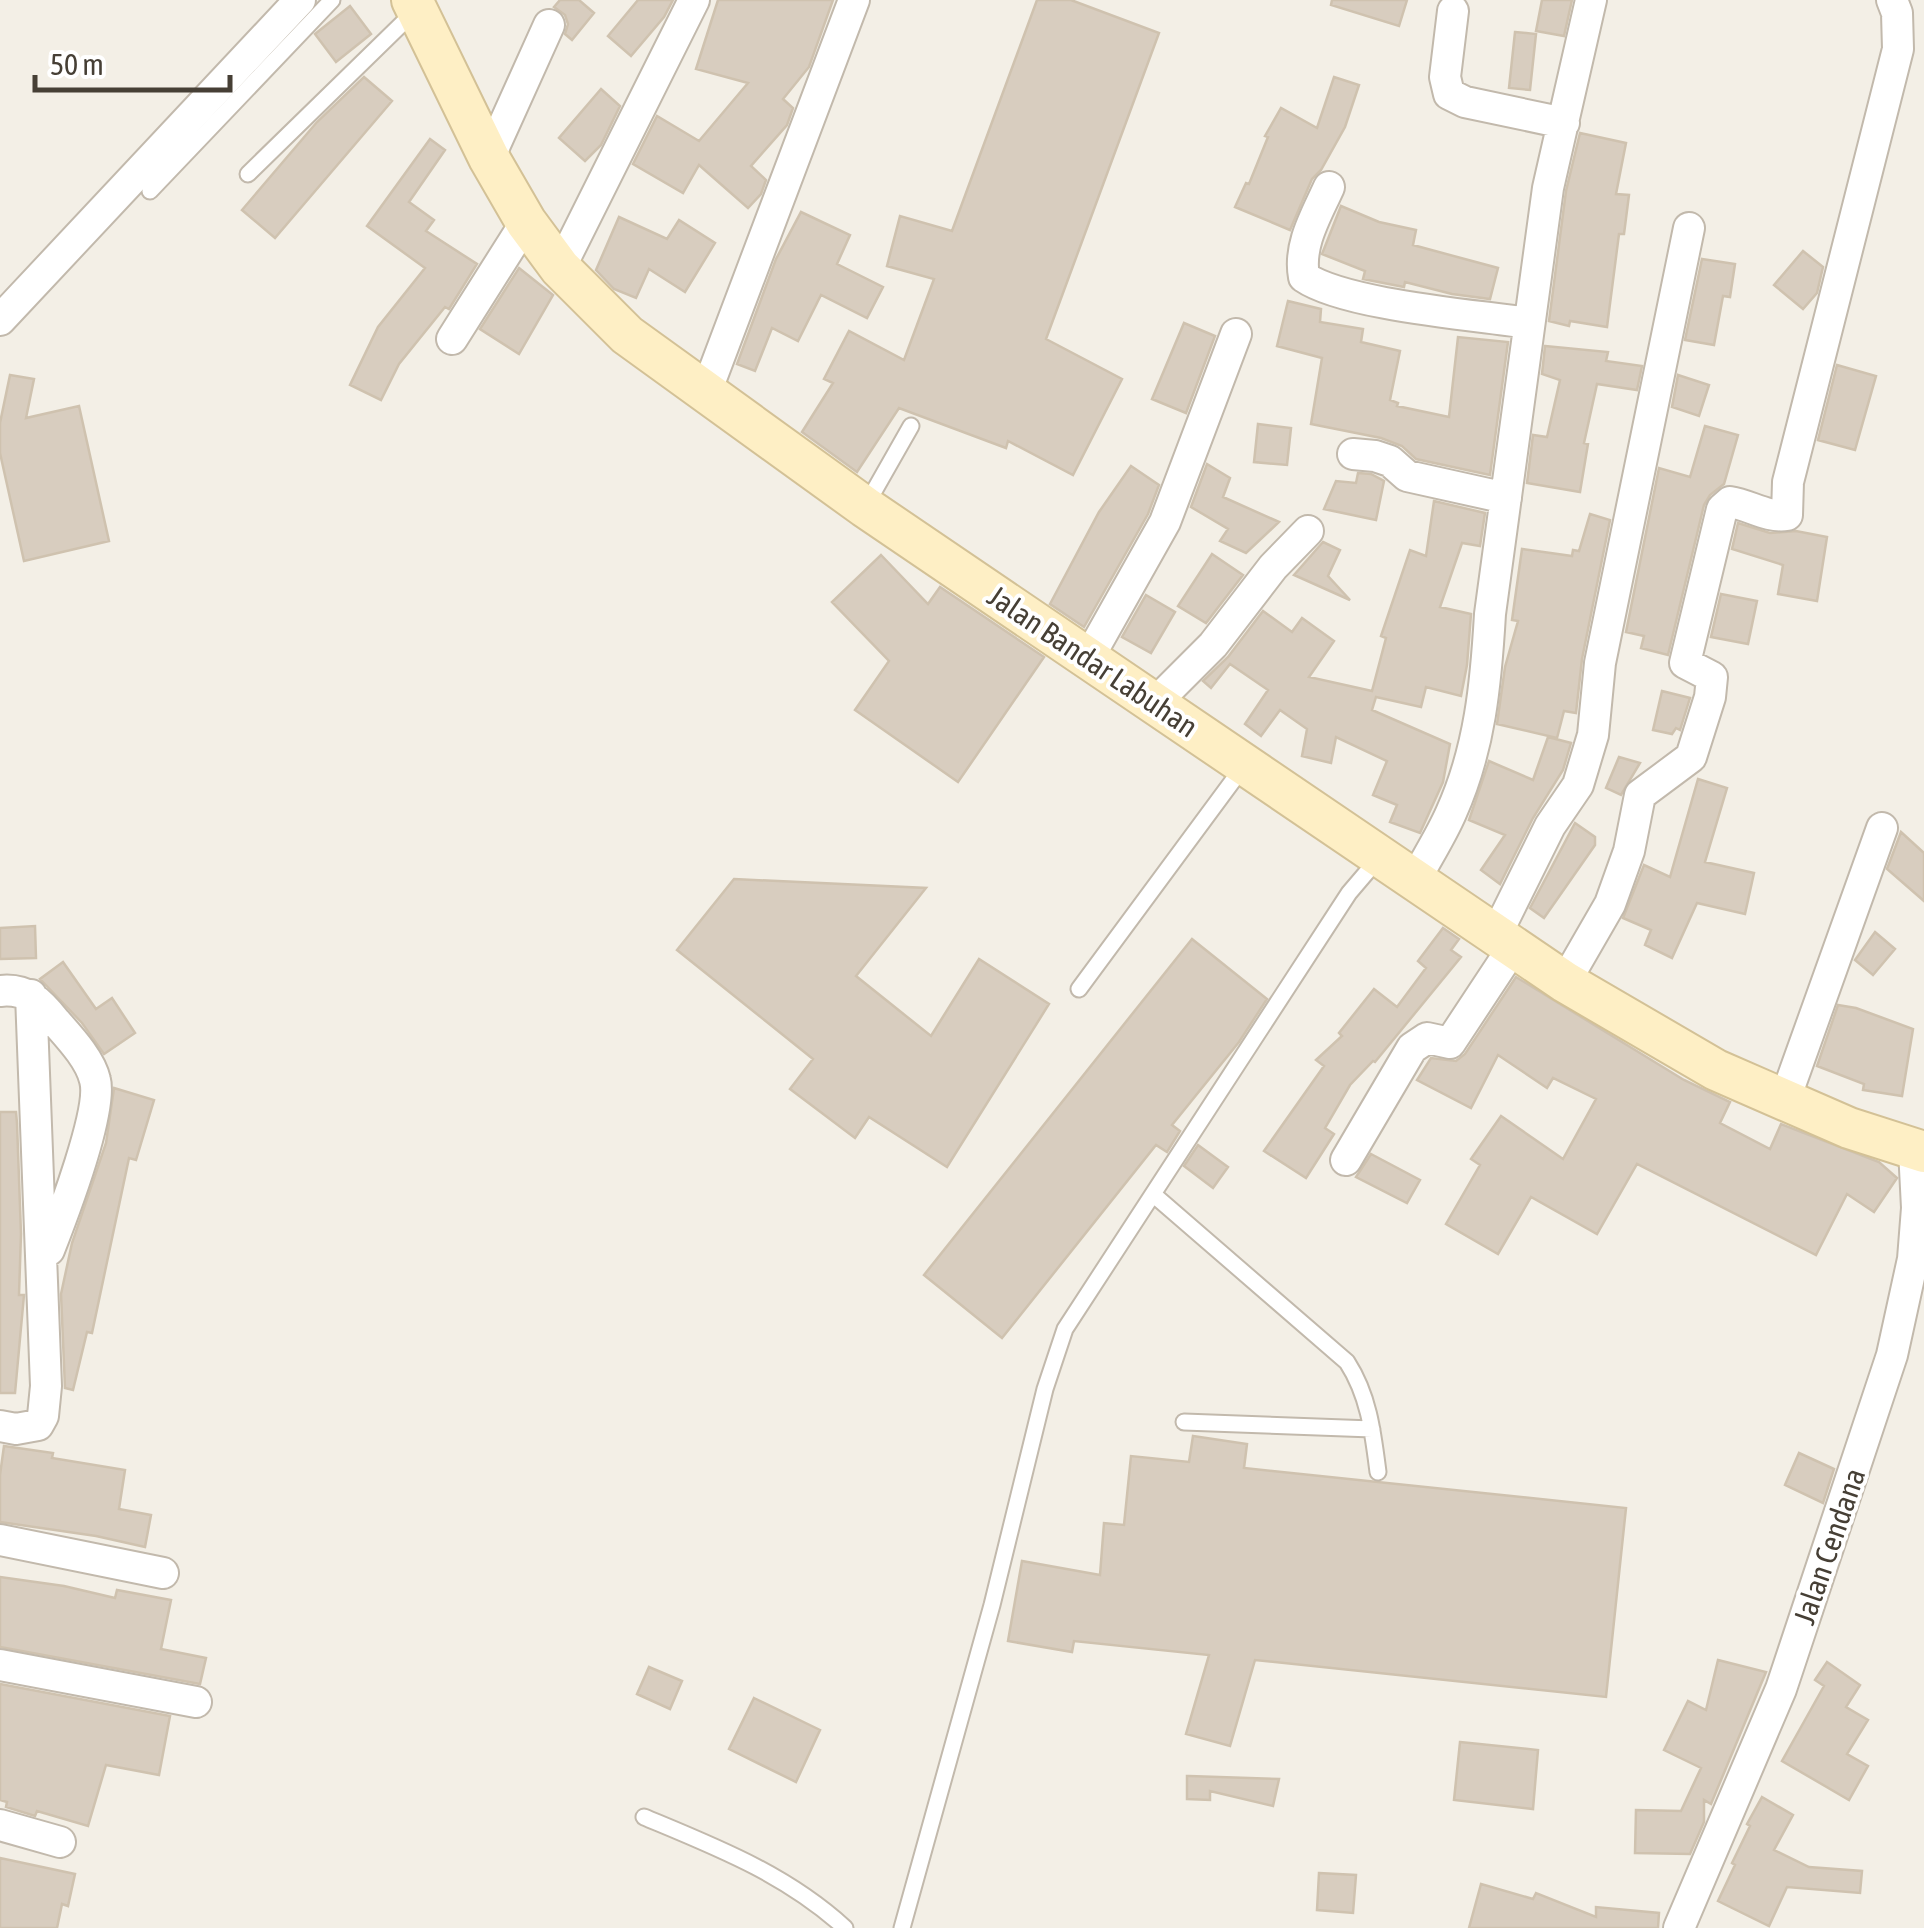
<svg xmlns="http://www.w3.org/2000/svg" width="1924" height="1928" font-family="'Asap Condensed',sans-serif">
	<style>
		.building { fill: #d8cdbf; stroke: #cfc2af; stroke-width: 2.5 }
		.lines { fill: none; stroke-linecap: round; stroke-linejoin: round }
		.lane-casing { stroke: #c2b9ac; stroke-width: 19 }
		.street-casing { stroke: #c2b9ac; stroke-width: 34 }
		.secondary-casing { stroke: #d3c196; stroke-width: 44 }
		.lane { stroke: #fff; stroke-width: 15 }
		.street { stroke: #fff; stroke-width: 30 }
		.secondary { stroke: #feefc5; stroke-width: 40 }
		.labels { text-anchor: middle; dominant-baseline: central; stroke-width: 8; stroke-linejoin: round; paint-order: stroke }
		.street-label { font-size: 30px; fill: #463f35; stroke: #fff }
	</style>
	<rect width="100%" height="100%" fill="#f3efe6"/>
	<path class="building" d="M560,0H579L594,13L572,40L565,34L568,24L565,15L554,7Z
		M638,0H673L664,17L631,56L608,36Z
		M718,0H833L809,67L783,99L793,108L787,125L751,166L766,180L761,194L748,208L699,165L683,193L633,164L657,116L699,141L748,83L696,69Z
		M1037,0H1071L1159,33L1046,339L1122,379L1073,475L1008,441L1006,448L899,408L857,472L802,432L833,383L824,379L849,331L904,360L934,279L887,266L900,216L952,231Z
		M1332,0H1407L1399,26L1331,5Z
		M1542,0H1572L1564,36L1536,31Z
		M350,6L371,34L336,62L315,34Z
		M1515,32L1536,34L1530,90L1509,88Z
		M364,77L392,101L275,238L242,210L317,122Z
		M1334,77L1359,85L1345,127L1321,170L1312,179L1290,230L1235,207L1246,183L1249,184L1268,137L1265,136L1281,108L1317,128Z
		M601,89L620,106L601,145L585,161L559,138Z
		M1580,133L1626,143L1616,194L1629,195L1624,234H1619L1607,327L1570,321L1569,326L1549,321L1566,191Z
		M430,139L445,150L409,202L434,220L426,231L477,264L449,309L445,307L399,364L381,400L350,385L378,327L425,268L367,226Z
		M1341,206L1379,222L1416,230L1413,245L1498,268L1490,299L1452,294L1405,282L1404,287L1363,279L1365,271L1322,254Z
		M801,212L850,235L837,264L883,287L867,318L821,295L798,341L772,328L755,371L737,364L776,259Z
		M619,217L667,239L679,220L715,243L685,292L649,269L636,298L614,289L596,270Z
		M1803,251L1823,267L1817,293L1803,309L1774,285Z
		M1702,259L1735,264L1730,297L1723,296L1714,345L1685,340Z
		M519,268L553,295L519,354L480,329Z
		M1288,301L1321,309L1320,322L1363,329L1361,342L1400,351L1390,400L1398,403L1397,406L1449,417L1458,337L1508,342L1490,475L1416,459L1402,446L1381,438L1311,424L1322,358L1277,346Z
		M1184,323L1215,336L1186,413L1152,399Z
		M1545,346L1608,352L1606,361L1642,366L1637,390L1597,384L1584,443L1588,444L1580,492L1527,483L1533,435L1547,437L1560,380L1542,374Z
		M1837,365L1876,376L1855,450L1818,440Z
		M10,375L34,379L26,418L79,406L109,541L24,561L0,453V423Z
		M1678,375L1709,385L1699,416L1672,407Z
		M1258,424L1291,428L1287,465L1254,462Z
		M1705,426L1738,435L1724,484L1710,495L1704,505L1668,655L1641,648L1644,636L1626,632L1659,468L1690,477Z
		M1207,464L1230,478L1223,497L1279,522L1246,553L1220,541L1228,529L1191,507Z
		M1131,466L1159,485L1148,514L1084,627L1050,604L1099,512Z
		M1358,473L1371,474L1384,481L1376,520L1324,509L1336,481L1356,483Z
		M1434,501L1485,513L1480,546L1462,543L1440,607L1471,614L1467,665L1461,696L1426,687L1421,707L1376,697L1372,710L1450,744L1443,782L1420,833L1390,822L1397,805L1373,795L1387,761L1336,737L1331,763L1302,756L1307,729L1280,710L1261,736L1245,724L1268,690L1230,664L1211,688L1203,681L1228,657L1263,611L1292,632L1302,618L1334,641L1309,677L1372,691L1386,638L1381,636L1410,550L1426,556Z
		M1590,514L1610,520L1582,659L1576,713L1564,711L1557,738L1497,724L1505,667L1518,621L1512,620L1522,549L1572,556L1573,550L1579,551Z
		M1738,523L1770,533L1796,531L1827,537L1817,601L1778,594L1783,565L1732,549Z
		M1323,542L1340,550L1328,576L1350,600L1294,575Z
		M1212,554L1243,575L1206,623L1178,606Z
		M881,555L928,604L940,587L1044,657L958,782L855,710L889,661L832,602Z
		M1721,594L1757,601L1748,644L1711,637Z
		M1146,595L1175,612L1151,653L1122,637Z
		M1662,691L1690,698L1680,730L1676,728L1672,734L1653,730Z
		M1548,737L1571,743L1563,770L1533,818L1500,884L1481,870L1505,835L1469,820L1489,761L1533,780Z
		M1619,757L1640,763L1621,795L1606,788Z
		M1698,779L1727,788L1705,862L1754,873L1745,914L1697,903L1672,958L1645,945L1651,930L1623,918L1644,865L1670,877Z
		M1575,823L1595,837V845L1544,918L1530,908Z
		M1901,832L1924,853V901L1887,869Z
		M734,879L926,888L856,976L931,1036L979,959L1049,1004L947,1167L869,1117L855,1138L790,1089L813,1059L677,950Z
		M35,926L36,958L0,959V928Z
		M1443,928L1459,939L1451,950L1461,957L1375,1062L1373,1061L1350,1085L1325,1128L1334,1134L1306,1178L1264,1151L1324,1066L1316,1060L1342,1036L1339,1033L1374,989L1397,1007L1426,968L1418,961Z
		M1875,932L1895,949L1873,975L1855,960Z
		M1192,939L1267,999L1239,1042L1172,1125L1180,1131L1167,1152L1156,1145L1002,1338L924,1275Z
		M63,962L96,1009L112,998L135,1033L104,1054L82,1023L40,979Z
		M1516,977L1684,1080L1730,1102L1720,1123L1770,1149L1781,1124L1879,1162L1897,1178L1874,1212L1847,1194L1816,1255L1637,1164L1597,1234L1531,1197L1498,1254L1446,1224L1480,1165L1471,1159L1501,1116L1563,1159L1596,1099L1553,1078L1547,1088L1498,1055L1471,1108L1417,1080L1431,1058L1456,1061L1465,1054Z
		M1838,1005L1856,1008L1913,1029L1902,1096L1863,1090L1864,1084L1817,1066Z
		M114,1088L154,1100L136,1160L129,1158L92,1333L87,1332L73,1390L65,1388L61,1294L72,1243L106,1143Z
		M0,1112H16L17,1123L21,1234L19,1295H24L15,1393H0Z
		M1198,1145L1228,1167L1213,1188L1184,1166Z
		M1371,1154L1420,1180L1407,1203L1356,1177Z
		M1193,1436L1247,1444L1244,1468L1626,1508L1606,1697L1255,1660L1230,1746L1186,1734L1209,1655L1074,1641L1072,1652L1008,1641L1022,1561L1100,1575L1104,1523L1124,1525L1131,1456L1189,1462Z
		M4,1446L53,1453L52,1458L125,1470L119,1509L151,1515L145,1547L96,1536L0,1522V1475Z
		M1799,1453L1834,1469L1823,1503L1785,1485Z
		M0,1577L64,1586L115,1598L117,1590L171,1600L161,1649L206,1658L200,1684L0,1647Z
		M1718,1660L1766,1672L1711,1804L1704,1800V1822L1690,1854L1635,1853L1636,1810L1681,1811L1701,1768L1664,1750L1688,1701L1706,1710Z
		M1827,1662L1860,1685L1846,1707L1868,1720L1847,1754L1868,1766L1849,1800L1782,1761L1824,1686L1815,1680Z
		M649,1667L682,1681L670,1709L637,1694Z
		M0,1684L170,1716L159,1775L106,1765L88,1826L37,1811L35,1816L6,1807L7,1802L0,1800Z
		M754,1698L820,1730L796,1782L729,1749Z
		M1460,1742L1538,1750L1533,1809L1454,1800Z
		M1187,1776H1189L1279,1779L1273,1806L1210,1791V1800L1187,1799Z
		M1762,1797L1793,1815L1774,1850L1809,1867L1862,1871L1860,1893L1787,1887L1769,1926L1718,1901L1735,1865L1732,1863L1750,1826L1747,1824Z
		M0,1858L75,1874L68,1906L62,1904L57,1928H0Z
		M1319,1873L1356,1875L1353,1913L1317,1910Z
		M1481,1884L1533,1899L1536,1893L1596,1917V1907L1659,1913L1658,1928H1469Z"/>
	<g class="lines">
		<g class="lane-casing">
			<path id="lane" d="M248,174L413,13
				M150,191L332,0
				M865,507L911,426
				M1079,989L1243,767
				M1154,1195L1347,1362C1369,1396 1373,1433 1378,1472
				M1184,1422L1372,1429
				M644,1817C716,1847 786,1874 845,1928
				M902,1928L992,1605L1045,1389L1065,1329L1349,893L1378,859"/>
		</g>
		<g class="street-casing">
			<path id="street" d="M1453,11L1445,77L1449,94L1465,102L1564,123
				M489,158L549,25
				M1329,187C1316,216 1298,245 1304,277C1345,305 1475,315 1528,323
				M560,268L694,0
				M0,320L300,0
				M452,339L526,222
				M706,392L854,0
				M1353,454L1375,456L1390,461L1407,476L1506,498
				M1089,657L1165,522L1236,334
				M1156,702L1213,645L1273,567L1308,531
				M1414,882C1426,859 1441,836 1451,813C1480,749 1486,683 1490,614L1548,188L1591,0
				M1497,933L1550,826L1578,785L1593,735L1600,663L1689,228
				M1565,982L1610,904L1629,851L1640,795L1691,757L1710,697L1712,677L1685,663L1722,509L1730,502C1750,505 1767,518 1787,515L1788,482L1898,49L1897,13L1892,0
				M0,991C27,988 40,1002 56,1022C70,1038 90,1059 95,1080C103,1110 62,1217 49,1250
				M1785,1099L1882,828
				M1346,1160L1412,1048L1427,1038L1450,1043L1514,946
				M0,1426L16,1429L38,1425L43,1416L46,1386L31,995
				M0,1540L163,1573
				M0,1665L196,1702
				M0,1825L60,1842
				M1679,1928L1781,1689L1892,1355L1913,1259L1917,1208L1914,1149"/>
		</g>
		<g class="secondary-casing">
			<path id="secondary" d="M412,0L489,158L526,222L560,268L627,335L865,507L1565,982L1716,1070L1849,1128L1924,1152"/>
		</g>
		<use href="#lane" class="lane"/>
		<use href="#street" class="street"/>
		<use href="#secondary" class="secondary"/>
	</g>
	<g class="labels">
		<g class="street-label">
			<text transform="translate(1093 661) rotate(34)">Jalan Bandar Labuhan</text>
			<text transform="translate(1829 1546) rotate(-71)">Jalan Cendana</text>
		</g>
	</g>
	<path d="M35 75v15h195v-15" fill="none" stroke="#463f35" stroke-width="5"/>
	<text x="50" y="75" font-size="30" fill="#463f35" stroke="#ffffff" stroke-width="8" paint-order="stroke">50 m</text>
</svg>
